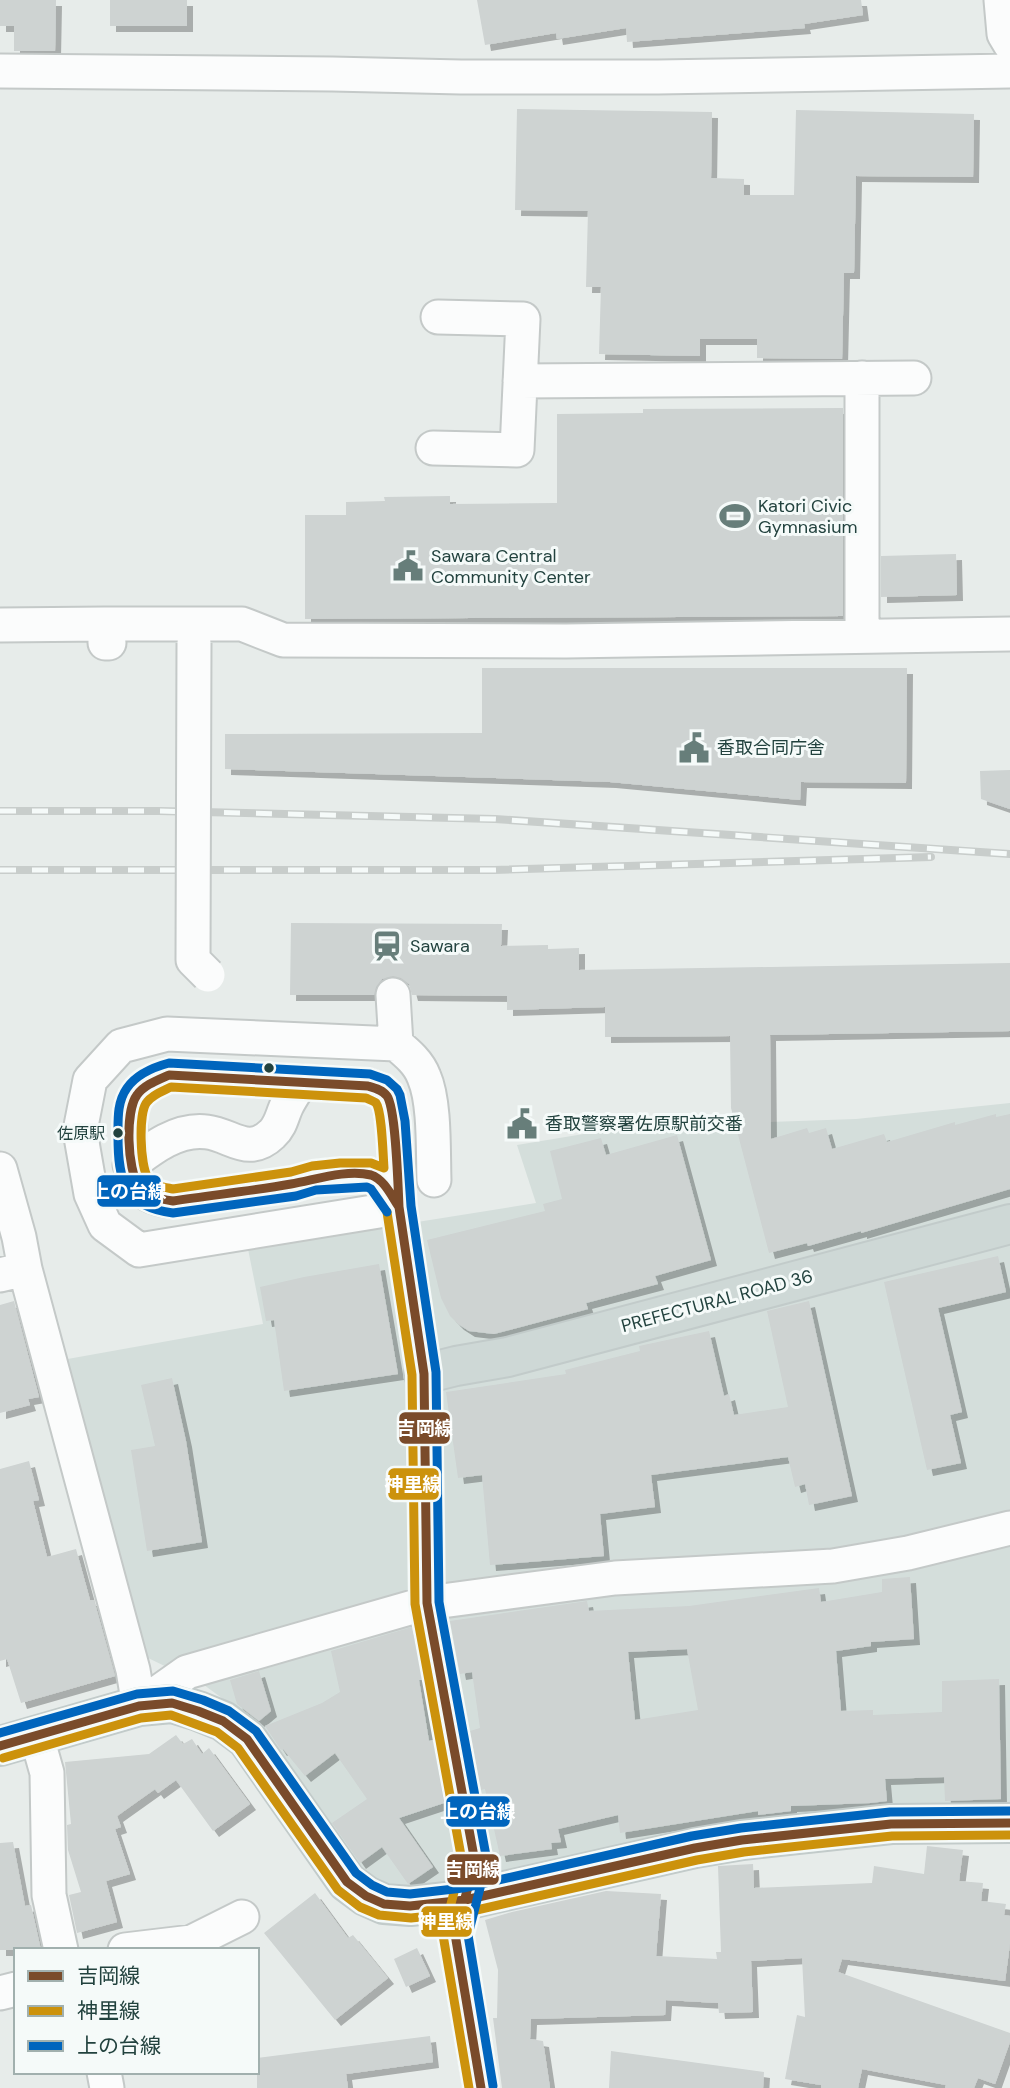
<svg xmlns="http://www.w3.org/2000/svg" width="1010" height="2088" font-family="'DM Sans','Noto Sans JP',sans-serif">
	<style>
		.built { fill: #d4dedb }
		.building { fill: #ced3d2; fill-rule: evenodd; filter: url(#shadow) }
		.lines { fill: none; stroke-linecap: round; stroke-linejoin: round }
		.minor-casing { stroke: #c4c9c8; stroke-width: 37 }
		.major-casing { stroke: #c2cbca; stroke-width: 42 }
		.minor { stroke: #fbfcfc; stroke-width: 33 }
		.major { stroke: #ced8d6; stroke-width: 38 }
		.rail-casing { stroke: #c8cdcb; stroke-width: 8 }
		.rail { stroke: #f5faf9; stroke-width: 5; stroke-dasharray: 16; stroke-linecap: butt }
		.minor-bridge-casing { stroke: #c4c9c8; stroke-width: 37; stroke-linecap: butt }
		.minor-bridge { stroke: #fbfcfc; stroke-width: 33 }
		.bus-1-casing { stroke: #f5faf9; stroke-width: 14 }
		.bus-2-casing { stroke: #f5faf9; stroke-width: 14 }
		.bus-3-casing { stroke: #f5faf9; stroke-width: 14 }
		.bus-1 { stroke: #7a4b2a; stroke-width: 9 }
		.bus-2 { stroke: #cc920c; stroke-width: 9 }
		.bus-3 { stroke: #0065bd; stroke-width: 9 }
		.bus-dot { fill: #22423e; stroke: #f5faf9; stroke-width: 2.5 }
		.labels { text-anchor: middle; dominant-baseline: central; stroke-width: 6; stroke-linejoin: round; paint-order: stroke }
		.bus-label { font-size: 16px; fill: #22423e; stroke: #f5faf9; text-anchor: end }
		.poi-label { font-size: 18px; fill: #22423e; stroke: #f5faf9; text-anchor: start }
		.street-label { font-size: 18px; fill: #22423e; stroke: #f5faf9 }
		.line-badge { stroke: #f5faf9; stroke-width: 2.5 }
		.badge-label { font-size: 19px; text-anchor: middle; font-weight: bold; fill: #fff }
	</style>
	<defs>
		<filter id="shadow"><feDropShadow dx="6" dy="6" stdDeviation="0" flood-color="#0004"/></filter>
	</defs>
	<rect width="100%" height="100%" fill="#e7ecea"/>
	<path class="built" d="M1010,1103V1808L740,1824L401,1890L367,1879L252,1720L204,1685L146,1657L62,1360L263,1324L248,1249L536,1203L517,1145L626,1127L856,1119Z"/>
	<path class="building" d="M0,0H56L55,51H14V26H0Z
		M110,0H187V26H110Z
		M477,0H861L863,15L804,24L805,28L627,42L626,28L557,39L556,33L485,45Z
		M517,109L712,112L711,178L744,179V195H794L796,110L974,114L973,177L856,176L854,273H844L842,359L757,358V339H700V356L599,354L601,287H586L588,211L515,210Z
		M843,408V616L305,619V515H346V502L385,501L384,497L450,496V504L557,503V414L643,413V409Z
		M956,554L957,595L881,597V556Z
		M482,668H907L906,783L801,782L800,800L610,782L225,769V734L482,733Z
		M1010,770V809L981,799L980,771Z
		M291,923L502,924L501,946L548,945V949L579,948V970L1010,963V1031L770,1035L771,1139L807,1128L809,1133L826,1128L832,1149L884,1134L887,1142L955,1122V1125L996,1114V1117L1010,1114V1189L861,1233V1231L808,1246L807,1243L769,1253L731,1108L730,1036L605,1037V1007L507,1010V996L412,995L409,984L401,978L393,976L382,979L376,987L374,995H290Z
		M677,1135L711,1260L655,1276L658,1284L586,1303L588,1309L494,1334L469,1331L458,1324L450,1316L441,1298L427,1240L545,1211L543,1204L562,1199L550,1151L601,1138L606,1155Z
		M998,1256L1006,1292L938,1308L962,1412L950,1415L961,1463L927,1470L884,1282Z
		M379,1264L398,1374L284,1391L274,1320L266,1321L260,1287L304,1277Z
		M14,1301L39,1397L28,1399L30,1405L0,1413V1305Z
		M809,1301L852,1496L809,1505L805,1484L795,1487L788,1457L651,1475L655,1507L600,1514L604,1556L490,1565L482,1475L458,1478L446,1392L566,1374L565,1370L640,1351L639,1346L709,1331L724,1396L729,1394L734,1415L788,1407L767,1311Z
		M172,1378L186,1441L202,1542L147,1551L131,1450L155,1446L141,1385Z
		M29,1461L39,1500L33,1501L47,1557L76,1549L90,1600H94L115,1676L21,1703L7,1659L0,1661V1469Z
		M910,1577L914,1639L871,1642V1646L836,1651L841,1711L873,1710V1715L942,1712V1681L999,1679L1001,1799L945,1801L944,1777L885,1779L887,1801L870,1803L791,1806V1811L758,1815V1811L620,1833L618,1815L558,1829L561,1842L551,1843L552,1849L500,1856L485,1789L481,1790L470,1731L480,1728L472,1672L460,1674L450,1621L587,1601L589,1611L689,1606L819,1588L821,1602L882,1592V1579ZM687,1649L698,1710L635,1720L628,1652Z
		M412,1627L422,1680H419L429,1741L433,1740L444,1803L399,1818L433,1867L408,1884L382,1847L360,1863L332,1823L367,1799L335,1753L305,1776L283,1749L281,1750L265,1726L322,1703L340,1692L331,1651Z
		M259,1671L271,1711L259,1721L237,1704L230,1680Z
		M176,1735L183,1744L192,1739L202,1754L209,1748L250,1804L213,1831L176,1780L158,1793L155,1789L117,1816L121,1827L115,1829L130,1874L106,1881L117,1922L77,1933L69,1895L81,1892L68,1850L67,1825L71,1824L65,1762L149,1754Z
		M13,1842L25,1906L31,1905L41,1950H0V1843Z
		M927,1846L963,1850L959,1881L983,1883L981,1901L1006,1904L1004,1915L1010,1916V1944L1005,1981L842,1959L838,1972L1010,2033V2042L995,2084L978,2078L974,2088H945L946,2085L862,2069L858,2088H821V2085L785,2079L797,2015L805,2017L802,1958L751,1961L753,2012L719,2013L718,2003L666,2000L665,2015L531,2019L530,2039L543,2041L550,2088H502L493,2018H497L498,1970L485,1920L512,1912L606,1891L661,1894L656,1956L717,1959L716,1952H721L718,1866L753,1864L754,1888L872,1883L874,1866L924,1874Z
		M315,1893L348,1938L353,1935L388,1978L335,2020L264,1933Z
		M417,1948L430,1976L406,1987L394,1959Z
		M430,2036L433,2062L346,2074L348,2088H257V2058Z
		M611,2051L764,2072L763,2088H609Z"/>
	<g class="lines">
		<g class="minor-casing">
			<path id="minor" d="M1001,0L1004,34L1010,44
				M0,71L332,74L461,77H658L1010,71
				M862,378V636
				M520,381L914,378
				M433,448L517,450L523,319L438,317
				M105,624H242L283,640L566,641L1010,634
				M0,625L105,624V643H109
				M393,995L396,1044C407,1053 419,1063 424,1077C435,1102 433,1151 434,1180
				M130,1165C152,1148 178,1128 207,1132C232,1135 248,1157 272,1134C281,1126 282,1115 287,1105C291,1097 296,1090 301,1082
				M0,1169L19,1237L25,1269
				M399,1207L379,1179L370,1175H341L314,1178L294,1184L173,1201C129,1197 130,1170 130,1133C130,1121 129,1106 136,1096C144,1085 158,1080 169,1075L368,1086L380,1090L388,1097L393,1122L399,1207L424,1374L427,1603L475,1862L455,1934L481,2088
				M379,1211L139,1250L105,1225L91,1194L80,1131L90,1080L121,1046L167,1034L396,1044
				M0,1275L25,1269L133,1670L139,1706L187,1672L427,1603L615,1578L833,1566L908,1553L1010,1528
				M36,1734L47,1773L49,1895L61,1950
				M125,1950L192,1942L242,1917
				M0,1993L16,1989
				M104,2072L107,2088"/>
		</g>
		<g class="major-casing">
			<path id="major" d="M424,1374L456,1366L508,1357L1010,1224
				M0,1746L139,1706L172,1703L198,1711L223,1721L247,1739L347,1882L366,1896L384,1904L410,1906L465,1900L695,1848L742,1840L891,1824L1010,1823"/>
		</g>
		<use href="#minor" class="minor"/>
		<use href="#major" class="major"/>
		<g class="rail-casing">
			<path id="rail" d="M0,811H159L495,819L1010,854
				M0,870H494L931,857"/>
		</g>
		<use href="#rail" class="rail"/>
		<g class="minor-bridge-casing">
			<path id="minor-bridge" d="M194,643L193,960L208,975"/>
		</g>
		<use href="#minor-bridge" class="minor-bridge"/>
		<g class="bus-1-casing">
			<path id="bus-1" d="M169,1075L368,1086C375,1088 383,1090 387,1096C396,1109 398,1187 399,1207C392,1197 384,1179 371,1175C346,1169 315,1180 291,1184C252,1191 212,1195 173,1201C160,1199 147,1197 139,1186C127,1170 125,1111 137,1095C144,1085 158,1080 169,1075Z
				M399,1207L424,1374L427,1603L475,1862L455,1934L481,2088
				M0,1746L139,1706L172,1703L198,1711L223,1721L247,1739L347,1882L366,1896L384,1904L410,1906L465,1900L695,1848L742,1840L891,1824L1010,1823"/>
		</g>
		<g class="bus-2-casing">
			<path id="bus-2" d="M171,1087L366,1098C368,1099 374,1101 376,1103C382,1111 383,1156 384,1168L371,1163H340L312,1166L291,1172L173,1189C164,1187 154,1186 148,1178C140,1166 138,1112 147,1102C153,1094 163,1091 171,1087Z
				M387,1212L412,1375L415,1604L462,1861L443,1935L469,2088
				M3,1758L141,1718L171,1715L217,1732L238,1748L338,1890L360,1907L379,1915L411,1918L468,1912L697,1860L744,1852L892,1836L1010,1835"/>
		</g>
		<g class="bus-3-casing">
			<path id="bus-3" d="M387,1212L371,1189L367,1187L316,1190L296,1196L173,1213C124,1207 118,1180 118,1136C118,1119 117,1102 127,1088C136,1075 154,1067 169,1063L370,1074L387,1080L397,1089L400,1095L405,1121L411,1206L436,1372L439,1602L487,1861L468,1935L493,2086
				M0,1733L137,1694L173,1691L203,1700L229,1711L256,1731L356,1873L372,1885L387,1892L410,1894L463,1888L692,1836L741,1828L890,1812L1010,1811"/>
		</g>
		<use href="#bus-1" class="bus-1"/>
		<use href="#bus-2" class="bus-2"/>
		<use href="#bus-3" class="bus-3"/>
	</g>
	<defs>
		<g id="stadium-bare" transform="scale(2.415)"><path d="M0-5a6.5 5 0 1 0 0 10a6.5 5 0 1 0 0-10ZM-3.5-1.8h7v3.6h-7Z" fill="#677e7a" stroke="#f5faf9" stroke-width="2.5" paint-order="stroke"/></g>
		<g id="civic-bare" transform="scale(2.415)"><path d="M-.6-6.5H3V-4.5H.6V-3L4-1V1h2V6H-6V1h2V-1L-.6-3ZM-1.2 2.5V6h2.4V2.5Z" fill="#677e7a" stroke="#f5faf9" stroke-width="2.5" paint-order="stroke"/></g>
		<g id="station-bare" transform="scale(2.415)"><path d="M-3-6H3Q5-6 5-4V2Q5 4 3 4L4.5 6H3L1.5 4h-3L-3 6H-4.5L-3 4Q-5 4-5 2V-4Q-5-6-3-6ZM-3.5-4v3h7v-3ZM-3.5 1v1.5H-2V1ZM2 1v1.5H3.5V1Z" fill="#677e7a" stroke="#f5faf9" stroke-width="2.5" paint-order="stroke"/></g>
	</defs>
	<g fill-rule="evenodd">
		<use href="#stadium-bare" x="735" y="516"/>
		<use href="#civic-bare" x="408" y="566"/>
		<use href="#civic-bare" x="694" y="748"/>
		<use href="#station-bare" x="387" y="946"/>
		<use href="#civic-bare" x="522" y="1124"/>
	</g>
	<g class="bus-dot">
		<circle cx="269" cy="1068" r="6"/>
		<circle cx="118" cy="1133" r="6"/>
	</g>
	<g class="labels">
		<g class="bus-label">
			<text x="105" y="1133">佐原駅</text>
		</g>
		<g class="poi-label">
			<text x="758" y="506">Katori Civic<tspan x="758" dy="21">Gymnasium</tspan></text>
			<text x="431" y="556">Sawara Central<tspan x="431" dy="21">Community Center</tspan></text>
			<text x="717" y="748">香取合同庁舎</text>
			<text x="410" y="946">Sawara</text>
			<text x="545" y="1124">香取警察署佐原駅前交番</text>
		</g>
		<g class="street-label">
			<text transform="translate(717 1301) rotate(-15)">PREFECTURAL ROAD 36</text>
		</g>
	</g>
	<g class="line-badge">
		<rect x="96" y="1174" width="66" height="34" rx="7" fill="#0065bd"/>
		<rect x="398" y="1411" width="53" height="34" rx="7" fill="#7a4b2a"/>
		<rect x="387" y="1467" width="53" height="34" rx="7" fill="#cc920c"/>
		<rect x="445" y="1795" width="66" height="33" rx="7" fill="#0065bd"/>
		<rect x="446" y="1853" width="54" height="33" rx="7" fill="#7a4b2a"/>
		<rect x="420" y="1905" width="53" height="33" rx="7" fill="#cc920c"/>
	</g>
	<g class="badge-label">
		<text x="129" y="1198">上の台線</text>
		<text x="425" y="1435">吉岡線</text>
		<text x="413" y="1491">神里線</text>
		<text x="478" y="1818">上の台線</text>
		<text x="473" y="1876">吉岡線</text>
		<text x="446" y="1928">神里線</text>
	</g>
	<rect x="14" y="1948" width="245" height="126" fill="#f5faf9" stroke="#a1b0ae" stroke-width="2"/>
	<rect x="28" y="1971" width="35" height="10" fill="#7a4b2a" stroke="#a1b0ae" stroke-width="2"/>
	<text x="77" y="1983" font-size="21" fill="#22423e">吉岡線</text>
	<rect x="28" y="2006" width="35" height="10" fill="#cc920c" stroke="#a1b0ae" stroke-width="2"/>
	<text x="77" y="2018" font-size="21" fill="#22423e">神里線</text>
	<rect x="28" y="2041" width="35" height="10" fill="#0065bd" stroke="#a1b0ae" stroke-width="2"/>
	<text x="77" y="2053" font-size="21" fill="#22423e">上の台線</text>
</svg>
